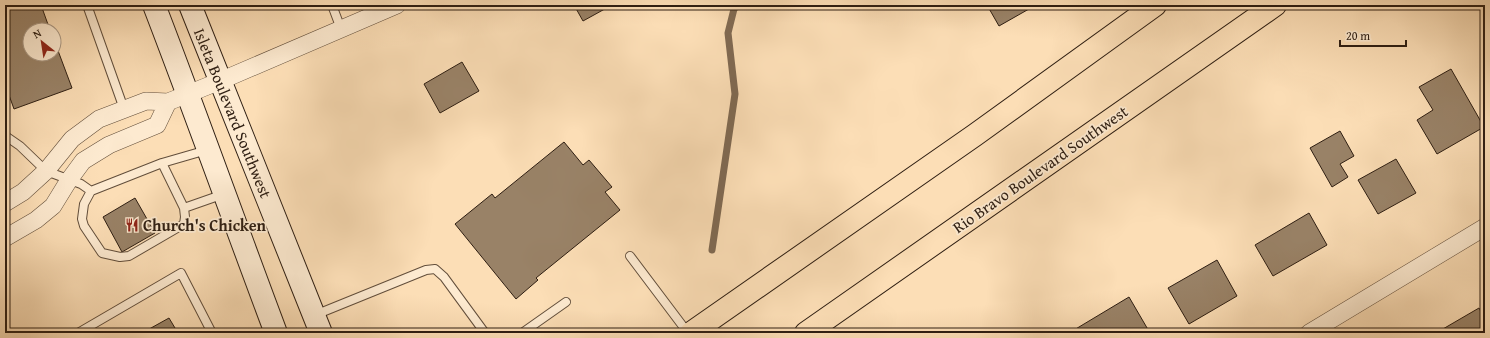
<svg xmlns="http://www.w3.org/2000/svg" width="1490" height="338" font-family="'Gentium Book Plus',serif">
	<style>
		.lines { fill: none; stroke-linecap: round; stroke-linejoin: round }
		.stream { stroke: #806a53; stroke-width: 7 }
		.building { fill: #998267; stroke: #2e1e12 }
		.lane-casing { stroke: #624e3b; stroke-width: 10 }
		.street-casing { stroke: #624e3b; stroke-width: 18 }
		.secondary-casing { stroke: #2e1e12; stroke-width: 24 }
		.primary-casing { stroke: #2e1e12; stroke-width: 24 }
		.lane { stroke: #fdead0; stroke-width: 8 }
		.street { stroke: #fdead0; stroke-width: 17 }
		.secondary { stroke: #fdead0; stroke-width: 22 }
		.primary { stroke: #fcdeb6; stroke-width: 22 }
		.labels { text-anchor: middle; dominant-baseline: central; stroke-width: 3.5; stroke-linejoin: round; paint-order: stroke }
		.street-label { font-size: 16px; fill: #2e1e12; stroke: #fdead0 }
		.poi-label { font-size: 16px; font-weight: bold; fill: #2e1e12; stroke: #fdead0; text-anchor: start }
	</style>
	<rect width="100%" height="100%" fill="#fcdeb6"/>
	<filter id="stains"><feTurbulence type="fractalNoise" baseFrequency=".005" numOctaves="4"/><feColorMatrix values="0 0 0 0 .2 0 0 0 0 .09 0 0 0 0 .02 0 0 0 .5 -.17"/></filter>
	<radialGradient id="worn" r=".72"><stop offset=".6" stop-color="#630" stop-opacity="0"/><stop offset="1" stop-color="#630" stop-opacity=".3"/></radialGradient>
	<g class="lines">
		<path class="stream" d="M712,250L735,94L728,33L734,9L738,5"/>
	</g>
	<path class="building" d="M14,5H41L50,30H30V54H54V40L72,88L14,109L5,84V8Z
		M574,5H612L583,21Z
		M948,5H960L950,9Z
		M987,5H1036L999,26Z
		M462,62L479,91L440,113L424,84Z
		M1451,69L1484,127L1437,154L1417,120L1433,110L1419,87Z
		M1340,131L1354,156L1340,164L1348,177L1332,187L1310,148Z
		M564,142L583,165L589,160L612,187L605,192L620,210L536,278L538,280L516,299L455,224L492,194L495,198Z
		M1396,159L1416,193L1378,214L1358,180Z
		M135,198L155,233L122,252L103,217Z
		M1309,213L1327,245L1273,276L1255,245Z
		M1217,260L1237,296L1189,324L1168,288Z
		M1129,297L1150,333H1075L1074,330Z
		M1479,308L1485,319V333H1436Z
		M169,318L178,333H142Z"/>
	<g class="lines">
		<g class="lane-casing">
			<path id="lane" d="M87,5L124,109
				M332,5L341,29
				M5,138L7,137L20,146L46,171L81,184L91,191L162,163L184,208L224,194
				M162,163L207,150
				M91,191L84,204L82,219L84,226L102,253L120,257L129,256L184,224L185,217L184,208
				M630,256L688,333
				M315,315L426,270L435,269L444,277L485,333
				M78,333L181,273L212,333
				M522,333L566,302"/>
		</g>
		<g class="street-casing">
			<path id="street" d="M5,203L23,192L46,171L72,139L99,119L146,101L168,102L220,81L397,5
				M5,238L36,220L53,206L69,180L83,161L109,145L157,125L168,102
				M1309,333L1485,227"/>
		</g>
		<g class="secondary-casing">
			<path id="secondary" d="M154,5C196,114 235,224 276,333
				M190,5L321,333"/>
		</g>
		<g class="primary-casing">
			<path id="primary" d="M691,333L975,135L1155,5
				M806,333L1275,5"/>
		</g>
		<use href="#lane" class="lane"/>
		<use href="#street" class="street"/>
		<use href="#secondary" class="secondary"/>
		<use href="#primary" class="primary"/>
	</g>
	<defs>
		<g id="restaurant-bare" transform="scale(1.08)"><path d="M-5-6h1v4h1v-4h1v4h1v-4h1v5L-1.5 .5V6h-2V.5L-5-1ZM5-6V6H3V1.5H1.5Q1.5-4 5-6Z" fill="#8f2418" stroke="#fdead0" stroke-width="2.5" paint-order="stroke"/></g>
	</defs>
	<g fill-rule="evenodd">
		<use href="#restaurant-bare" x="132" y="225"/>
	</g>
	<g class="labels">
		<g class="street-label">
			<text transform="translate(233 113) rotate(68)">Isleta Boulevard Southwest</text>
			<text transform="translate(1040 169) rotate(-35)">Rio Bravo Boulevard Southwest</text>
		</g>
		<g class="poi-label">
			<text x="143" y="225">Church's Chicken</text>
		</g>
	</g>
	<rect width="1490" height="338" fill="none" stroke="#fcdeb6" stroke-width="20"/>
	<rect x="6" y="6" width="1478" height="326" fill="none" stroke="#2e1e12" stroke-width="2"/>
	<rect x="10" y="10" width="1470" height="318" fill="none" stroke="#2e1e12"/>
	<g transform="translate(42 42) rotate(330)"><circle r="19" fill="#fdead0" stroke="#aa9884"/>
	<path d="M0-3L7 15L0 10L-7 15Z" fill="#8f2418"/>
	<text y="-6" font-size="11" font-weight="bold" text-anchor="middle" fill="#2e1e12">N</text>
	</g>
	<path d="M1340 40v6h66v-6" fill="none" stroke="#2e1e12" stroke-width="2"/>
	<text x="1346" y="40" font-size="12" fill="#2e1e12" stroke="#fdead0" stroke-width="3" paint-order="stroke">20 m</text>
	<rect width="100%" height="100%" filter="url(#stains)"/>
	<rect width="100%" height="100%" fill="url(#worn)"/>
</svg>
